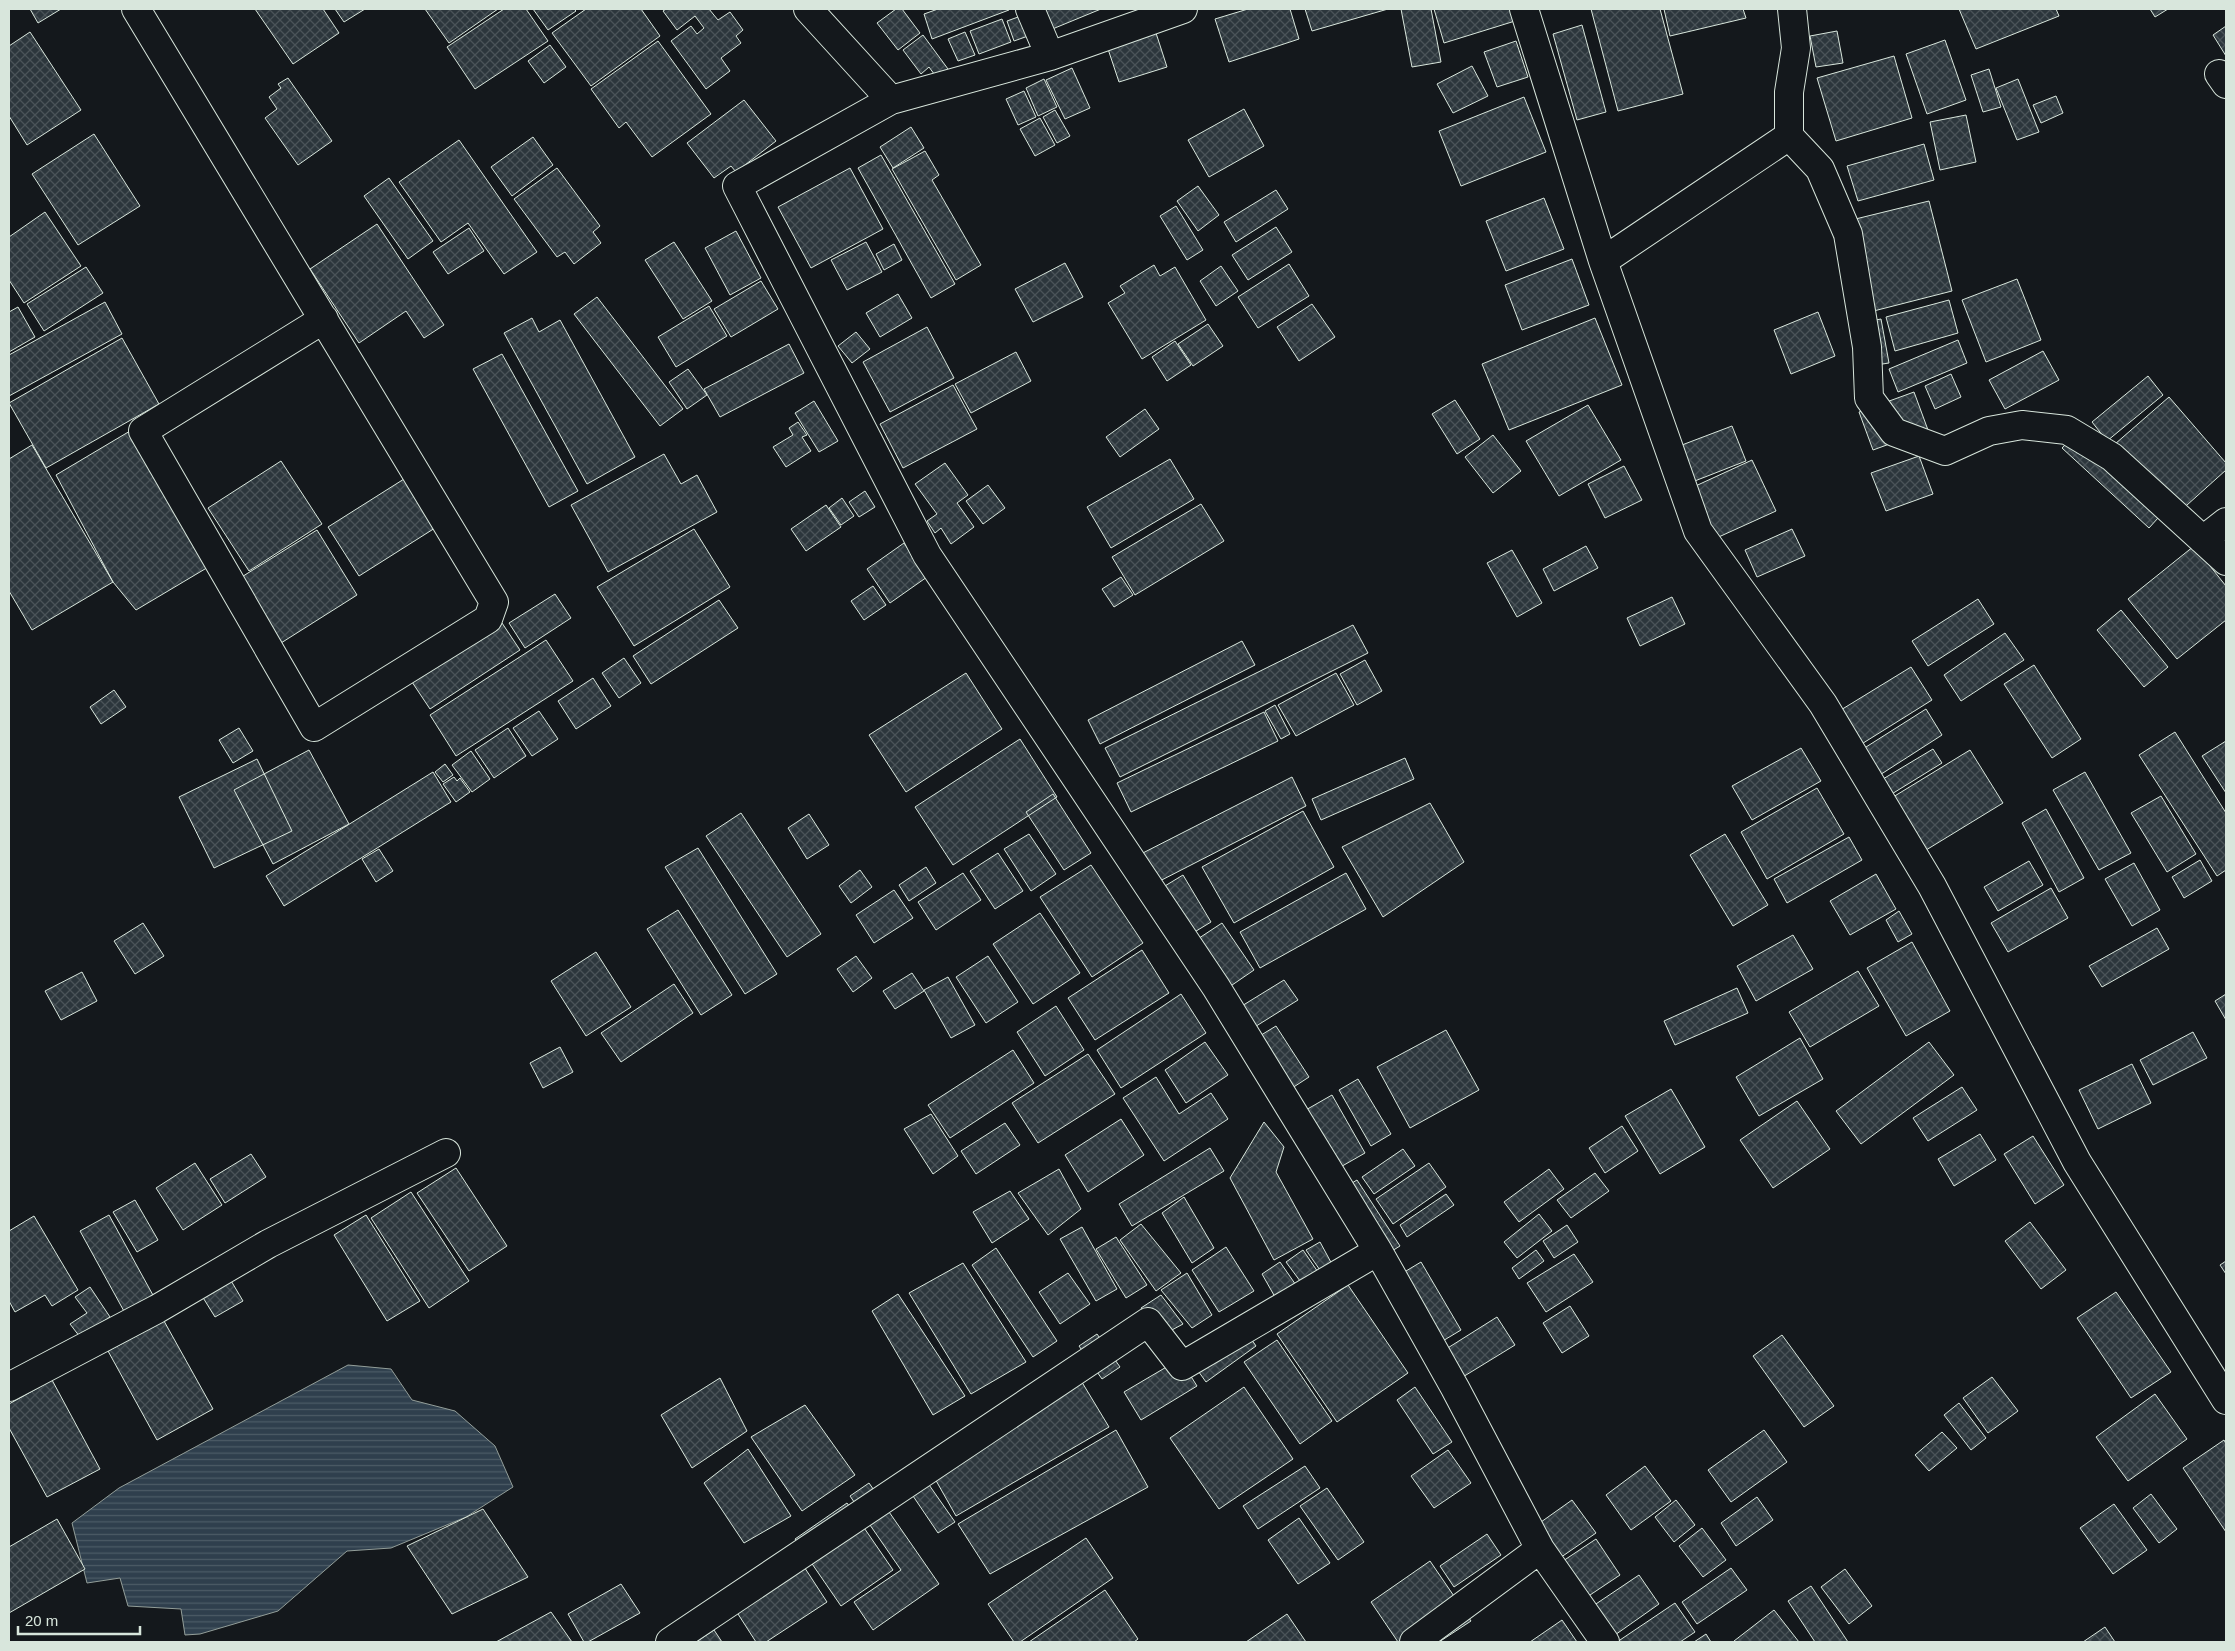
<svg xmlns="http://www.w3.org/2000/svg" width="2235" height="1651" font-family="Helvetica,sans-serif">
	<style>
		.water { fill: url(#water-rules); stroke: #939e99 }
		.building { fill: url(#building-cross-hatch); stroke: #d8e6dc }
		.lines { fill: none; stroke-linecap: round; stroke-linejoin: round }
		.street-casing { stroke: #d8e6dc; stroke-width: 30 }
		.street { stroke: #14181c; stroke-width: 28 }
	</style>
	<defs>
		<pattern id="water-rules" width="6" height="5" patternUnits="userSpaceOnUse" patternTransform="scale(1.25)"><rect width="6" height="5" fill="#2f3f4d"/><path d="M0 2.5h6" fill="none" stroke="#4c5b66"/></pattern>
		<pattern id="building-cross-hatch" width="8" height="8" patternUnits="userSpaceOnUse" patternTransform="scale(1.25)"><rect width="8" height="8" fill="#2c363c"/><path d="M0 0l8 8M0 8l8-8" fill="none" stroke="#4a5358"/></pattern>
	</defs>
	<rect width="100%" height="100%" fill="#14181c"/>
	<path class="water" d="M348,1365L391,1369L412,1400L455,1411L495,1446L513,1487L466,1517L391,1548L347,1551L278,1611L200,1634L185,1635L181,1609L128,1606L120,1578L87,1583L72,1523L119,1488Z"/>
	<path class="building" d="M30,9H61L38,23Z
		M255,9H323L339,33L293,64Z
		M335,9H365L344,22Z
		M425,9H498L449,43Z
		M504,9H526L548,41L475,89L447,47Z
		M533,9H574L576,11L548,30Z
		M586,9H641L660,36L591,86L552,33Z
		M666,9H709L718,20L730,12L743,30L736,36L741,43L721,58L730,71L706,89L671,41L691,26L697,34L704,28L695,16L677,30L663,11Z
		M896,9H902L920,33L898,50L877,23Z
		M938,9H1009V10L932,39L924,14Z
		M1042,9H1101L1050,30Z
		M1248,9H1290L1299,39L1229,62L1215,19Z
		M1305,9H1388L1312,31Z
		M1401,9H1431L1441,62L1412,67Z
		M1434,9H1511L1515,21L1444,43Z
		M1591,9H1660L1683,94L1618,111Z
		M1664,9H1743L1746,18L1670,36Z
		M1959,9H2056L2059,16L1976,49Z
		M2150,9H2168L2155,17Z
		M1021,16L1028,36L1014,41L1007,21Z
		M1002,19L1011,42L979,54L970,31Z
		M1582,25L1606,112L1577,120L1553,34Z
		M2226,26V56L2213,35Z
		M1837,31L1843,63L1816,67L1810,36Z
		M30,32L81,110L27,145L9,116V46Z
		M965,32L975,55L958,61L948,39Z
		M1156,33L1167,67L1119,82L1108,49Z
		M923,35L948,69L937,78L929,67L921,74L903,50Z
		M1945,40L1966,100L1927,114L1906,54Z
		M658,41L711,114L652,157L626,122L619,128L591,89Z
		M1516,41L1528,77L1497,87L1484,52Z
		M550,45L566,67L544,83L528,61Z
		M1894,56L1912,118L1836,141L1817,78Z
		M1472,66L1488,96L1453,113L1437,84Z
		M1072,68L1090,108L1065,119L1046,80Z
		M1989,69L2001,107L1983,112L1971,75Z
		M288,78L332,141L298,165L265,118L277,109L269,97L281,88L278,84Z
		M1044,79L1057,107L1038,116L1026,88Z
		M2018,79L2039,132L2017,140L1996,88Z
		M1024,91L1036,117L1018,125L1006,99Z
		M2056,96L2063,113L2041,123L2033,105Z
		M1524,97L1546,152L1461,186L1439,131Z
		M744,100L776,141L736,172L731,166L714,178L687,143Z
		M1244,109L1264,146L1209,177L1188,140Z
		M1055,110L1070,136L1057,143L1043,117Z
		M1966,115L1976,162L1940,170L1930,122Z
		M1040,118L1055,145L1035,156L1020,129Z
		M911,127L924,148L893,168L880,147Z
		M94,134L140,206L78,245L32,174Z
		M533,137L553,165L512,196L491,167Z
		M459,140L537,252L504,274L468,223L441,242L399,182Z
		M1924,144L1934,180L1858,201L1847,166Z
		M925,151L939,175L932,180L981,265L956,280L892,169Z
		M881,155L955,284L931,298L858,168Z
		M557,168L600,226L593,232L601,243L574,264L565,252L557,257L514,199Z
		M850,168L883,229L811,268L778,207Z
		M389,178L433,241L408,259L364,196Z
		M1198,186L1219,215L1198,231L1177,201Z
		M1276,190L1288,209L1236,242L1224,222Z
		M1544,198L1564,249L1506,271L1486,221Z
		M1929,201L1952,291L1854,316L1831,225Z
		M1176,206L1203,250L1187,260L1160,216Z
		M45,212L81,266L24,303L9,280V237Z
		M377,224L444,325L424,338L406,311L359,343L310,269Z
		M1276,227L1292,252L1248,280L1232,255Z
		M469,228L484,251L448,274L433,252Z
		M736,231L761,278L730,295L705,248Z
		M674,242L712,301L683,319L645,260Z
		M866,242L882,272L847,290L831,260Z
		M894,244L902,260L884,270L876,254Z
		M1572,259L1589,305L1522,330L1505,285Z
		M1065,263L1083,297L1033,322L1015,289Z
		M1289,264L1309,296L1258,328L1238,297Z
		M1154,265L1160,276L1175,267L1206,320L1142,359L1108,303L1125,293L1120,286Z
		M1221,266L1238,291L1216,306L1200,281Z
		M86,267L103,293L44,331L27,304Z
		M2017,279L2041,340L1986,362L1962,300Z
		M761,281L778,309L731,337L714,309Z
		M898,294L912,318L880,337L866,313Z
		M597,297L683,409L660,426L574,314Z
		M1949,300L1958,333L1895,351L1886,317Z
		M105,302L122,334L9,396V355Z
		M1312,304L1335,337L1299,361L1277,327Z
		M709,306L727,336L676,367L658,337Z
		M18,307L35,337L9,352V312Z
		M1818,312L1835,356L1791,374L1774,330Z
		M532,318L539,332L560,320L635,457L587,484L504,333Z
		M1595,318L1622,385L1509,430L1482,364Z
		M1881,319L1889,363L1863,367L1854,324Z
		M1208,324L1223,346L1193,366L1178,344Z
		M927,327L954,378L890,412L863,362Z
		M856,332L870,349L852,363L838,346Z
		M122,338L159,404L46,468L9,403Z
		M1958,340L1967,363L1898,392L1889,369Z
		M1175,341L1191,365L1167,381L1152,357Z
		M789,344L804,373L720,417L704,389Z
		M2043,351L2059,380L2005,409L1989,380Z
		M1016,352L1031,381L971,413L955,384Z
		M502,354L578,491L549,507L473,369Z
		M688,369L707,395L687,409L669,382Z
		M1951,374L1961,397L1935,409L1925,386Z
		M2148,376L2163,395L2107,441L2092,422Z
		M953,385L977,429L903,468L880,424Z
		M1914,392L1928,430L1873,450L1859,412Z
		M2169,397L2226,463V470L2177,514L2115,444Z
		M1455,400L1480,439L1457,454L1432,414Z
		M814,401L838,441L819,452L795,413Z
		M1588,405L1621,460L1559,496L1526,441Z
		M1145,409L1159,429L1120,457L1106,437Z
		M798,422L807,435L802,437L811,451L786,467L773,447L793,435L789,428Z
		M1732,426L1746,461L1687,484L1674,448Z
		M2081,428L2167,508L2149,528L2062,448Z
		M130,431L210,566L136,610L113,582L56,475Z
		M1493,435L1521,471L1493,493L1465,457Z
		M32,445L113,582L32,630L9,591V459Z
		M664,454L681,484L697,475L717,512L608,572L571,505Z
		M1919,456L1933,494L1886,511L1871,473Z
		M1170,459L1194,499L1111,548L1087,507Z
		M1752,460L1776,511L1712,540L1689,489Z
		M281,461L322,524L249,571L208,508Z
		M945,463L968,495L957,503L974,527L951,544L941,528L935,533L927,521L937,514L915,484Z
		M1624,466L1642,500L1605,518L1588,484Z
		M404,479L435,528L359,576L328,527Z
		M988,485L1005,508L983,524L966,501Z
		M865,491L875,507L859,517L849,502Z
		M842,498L854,516L841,525L829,508Z
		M1201,504L1224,541L1135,595L1112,557Z
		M826,505L841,527L806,551L791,529Z
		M694,529L730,587L634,646L597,587Z
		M1792,529L1805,556L1757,577L1745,550Z
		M317,530L357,595L281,643L240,578Z
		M904,543L927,577L890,603L867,569Z
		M1586,546L1598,568L1554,591L1543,569Z
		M2194,546L2226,586V620L2177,659L2128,599Z
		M1512,550L1542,603L1517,617L1487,563Z
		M1121,577L1133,595L1114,607L1102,589Z
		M873,586L886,605L864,620L851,601Z
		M555,594L571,618L525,648L509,623Z
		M1672,597L1685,624L1640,646L1627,618Z
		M1978,599L1994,624L1928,666L1912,641Z
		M719,600L738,628L651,684L633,656Z
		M2121,610L2168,667L2144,687L2097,630Z
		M502,623L520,650L430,709L412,682Z
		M1353,625L1368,653L1120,777L1105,748Z
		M2005,633L2024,660L1961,701L1944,675Z
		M546,640L573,681L456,756L430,715Z
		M1242,641L1255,665L1100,744L1088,720Z
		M624,658L641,683L619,698L602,673Z
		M1365,660L1382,691L1357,705L1340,674Z
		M2034,665L2081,739L2052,758L2004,684Z
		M1911,667L1932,700L1852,750L1831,716Z
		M966,673L1002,729L906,792L869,735Z
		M1336,673L1354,705L1296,736L1278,705Z
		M593,678L611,706L576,729L558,701Z
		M114,690L126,707L101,724L90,707Z
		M1275,705L1290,734L1281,739L1265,711Z
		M1926,709L1942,735L1872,780L1855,754Z
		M539,711L558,739L532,756L513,728Z
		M1264,712L1278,741L1131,812L1117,783Z
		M239,728L253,751L233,763L219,740Z
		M508,728L526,756L494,778L475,750Z
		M2175,732L2226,813V870L2217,876L2139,755Z
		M1020,739L1057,797L953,865L915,807Z
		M2226,741V793L2202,756Z
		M1801,748L1821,781L1752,820L1732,786Z
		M1933,749L1942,763L1882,800L1873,785Z
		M309,750L349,824L273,864L234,790Z
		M1970,750L2003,803L1913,858L1880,805Z
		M471,751L490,779L472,792L452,765Z
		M1405,758L1414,779L1321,820L1312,799Z
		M257,759L292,831L214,868L179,797Z
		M445,764L453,775L443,782L435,772Z
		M433,772L451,802L284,906L266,876Z
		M2085,772L2131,853L2099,870L2053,790Z
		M454,777L457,781L460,778L470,792L456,802L443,784Z
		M1292,777L1306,806L1150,886L1135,857Z
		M1817,788L1844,834L1767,879L1741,832Z
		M1053,794L1091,853L1064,870L1026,812Z
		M2161,796L2196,854L2167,872L2131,813Z
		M1430,803L1464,862L1383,917L1342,847Z
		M2046,809L2084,878L2059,892L2022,823Z
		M1303,811L1334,867L1234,923L1202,867Z
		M741,813L821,934L787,957L706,836Z
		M809,814L829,845L807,859L788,828Z
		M1029,834L1056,874L1031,891L1004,849Z
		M1725,834L1768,905L1733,926L1690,855Z
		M1849,837L1862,860L1787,903L1774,879Z
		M698,848L777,974L745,994L665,867Z
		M379,849L393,871L376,882L362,859Z
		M998,853L1023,891L995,909L970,871Z
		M2200,860L2212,881L2184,898L2172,877Z
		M2029,861L2043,885L1998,911L1984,887Z
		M2134,863L2160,910L2132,926L2105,879Z
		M1091,865L1143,943L1092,977L1040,897Z
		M926,867L936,883L909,901L899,885Z
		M860,870L872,887L851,903L839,886Z
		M963,873L981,900L936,930L918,902Z
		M1346,873L1366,909L1260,968L1240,932Z
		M1876,874L1896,909L1850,935L1830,901Z
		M1183,875L1211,922L1183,939L1155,892Z
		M2051,888L2068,918L2008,952L1991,923Z
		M894,890L913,918L874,943L856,915Z
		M678,910L732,995L701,1015L647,929Z
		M1899,911L1912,934L1898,942L1886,920Z
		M1040,913L1080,973L1033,1004L993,944Z
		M143,923L164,956L135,974L114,941Z
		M1222,923L1254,970L1219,994L1187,946Z
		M2157,928L2169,949L2102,987L2089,966Z
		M1793,935L1813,969L1756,1001L1737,966Z
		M1912,942L1950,1011L1906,1036L1867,968Z
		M1142,950L1169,993L1095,1040L1068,998Z
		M596,952L631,1007L586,1036L551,981Z
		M856,956L872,978L853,992L837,969Z
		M988,956L1018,1002L986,1023L956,977Z
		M1858,971L1879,1006L1810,1047L1789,1012Z
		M82,972L97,1001L61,1020L45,991Z
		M912,973L924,991L895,1009L883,991Z
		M948,977L975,1025L951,1038L924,990Z
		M1284,980L1298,1000L1245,1033L1232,1012Z
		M674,984L693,1013L621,1062L601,1033Z
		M1737,988L1748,1013L1675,1045L1664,1021Z
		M1181,994L1206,1033L1121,1088L1097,1050Z
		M2226,994V1020L2215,1001Z
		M1056,1006L1084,1050L1045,1076L1017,1032Z
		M1276,1026L1309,1077L1286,1092L1253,1040Z
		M1446,1030L1479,1090L1410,1128L1377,1067Z
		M2193,1032L2207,1058L2153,1085L2140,1060Z
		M1800,1038L1823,1079L1759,1116L1736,1077Z
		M1205,1042L1228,1075L1186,1103L1165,1070Z
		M1929,1042L1954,1075L1861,1144L1836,1111Z
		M560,1047L573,1072L543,1088L530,1063Z
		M1013,1050L1034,1083L950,1138L928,1105Z
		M1088,1054L1115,1094L1038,1143L1012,1103Z
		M2132,1064L2151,1103L2098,1129L2079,1090Z
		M1156,1077L1179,1114L1211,1093L1228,1119L1164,1161L1123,1098Z
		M1358,1079L1391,1134L1371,1146L1339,1090Z
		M1962,1087L1977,1110L1928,1141L1913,1118Z
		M1671,1089L1705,1147L1660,1174L1625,1116Z
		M1332,1095L1365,1153L1330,1173L1297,1115Z
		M1797,1101L1830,1149L1773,1188L1740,1140Z
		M931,1114L958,1156L933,1174L904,1129Z
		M1121,1119L1144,1155L1088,1192L1065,1155Z
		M1264,1122L1284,1147L1276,1172L1313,1239L1274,1260L1230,1178Z
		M1005,1123L1020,1145L976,1174L961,1151Z
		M1622,1126L1638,1151L1605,1173L1589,1148Z
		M1980,1134L1996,1160L1954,1186L1938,1159Z
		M2033,1136L2064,1185L2035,1204L2004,1154Z
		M1210,1148L1224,1171L1132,1226L1119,1204Z
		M1403,1149L1415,1166L1374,1194L1362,1177Z
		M251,1154L266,1177L225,1203L210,1179Z
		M195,1163L222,1205L183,1230L156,1188Z
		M1429,1163L1446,1187L1393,1224L1376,1199Z
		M456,1168L507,1246L469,1271L417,1193Z
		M1059,1169L1081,1209L1048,1235L1018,1193Z
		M1549,1169L1564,1189L1519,1222L1504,1202Z
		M1595,1173L1609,1191L1571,1218L1557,1200Z
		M1357,1180L1400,1246L1374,1262L1332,1195Z
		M1010,1191L1029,1219L992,1243L973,1212Z
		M411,1192L469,1281L429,1308L371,1218Z
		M1446,1194L1454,1205L1407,1237L1400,1225Z
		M1184,1197L1214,1248L1192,1263L1162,1213Z
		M135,1200L158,1240L137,1252L113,1212Z
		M1539,1214L1552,1231L1517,1258L1504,1242Z
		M109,1215L154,1297L125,1313L80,1231Z
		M366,1215L420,1301L387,1321L334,1235Z
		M34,1216L78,1290L52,1306L45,1295L15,1312L9,1301V1231Z
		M2030,1222L2066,1270L2041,1289L2005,1241Z
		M1141,1224L1181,1273L1156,1291L1120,1240Z
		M1567,1225L1578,1242L1554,1258L1543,1241Z
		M1082,1227L1117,1289L1096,1301L1060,1239Z
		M1116,1237L1147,1285L1126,1298L1096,1249Z
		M1320,1242L1333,1266L1322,1273L1306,1250Z
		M1226,1247L1254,1291L1219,1312L1192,1270Z
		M996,1248L1057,1341L1033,1357L972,1265Z
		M1303,1250L1320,1275L1303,1285L1286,1262Z
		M1536,1250L1544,1261L1519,1279L1512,1268Z
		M1574,1254L1593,1282L1546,1312L1527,1283Z
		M2226,1261V1274L2220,1265Z
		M1280,1262L1298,1288L1275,1297L1262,1274Z
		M1421,1262L1461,1330L1431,1348L1391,1280Z
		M963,1263L1026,1362L971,1394L909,1293Z
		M1068,1273L1090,1304L1060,1324L1039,1292Z
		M1187,1273L1212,1315L1192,1328L1161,1290Z
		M230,1279L243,1301L215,1317L202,1296Z
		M1348,1285L1408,1373L1337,1422L1277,1334Z
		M90,1287L110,1317L80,1337L70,1324L87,1313L75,1297Z
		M2116,1292L2171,1372L2131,1398L2077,1318Z
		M898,1294L965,1396L933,1415L872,1311Z
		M1161,1295L1183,1324L1157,1338L1141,1308Z
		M1570,1306L1589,1336L1562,1353L1543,1323Z
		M1497,1317L1515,1345L1453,1383L1435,1356Z
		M1237,1318L1256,1346L1206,1382L1186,1354Z
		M164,1321L213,1409L157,1440L108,1351Z
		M1097,1334L1120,1367L1102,1379L1079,1346Z
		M1782,1335L1834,1406L1804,1427L1753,1356Z
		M1277,1340L1332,1421L1300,1444L1244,1362Z
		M1180,1359L1197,1386L1141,1420L1124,1392Z
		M1077,1374L1109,1427L956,1516L925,1461Z
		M1992,1377L2018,1411L1988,1433L1963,1398Z
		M720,1378L747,1431L692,1468L661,1415Z
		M52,1380L100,1469L47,1497L9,1428V1404Z
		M1244,1387L1293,1459L1219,1509L1170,1438Z
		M1415,1387L1452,1442L1433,1454L1397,1400Z
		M2155,1394L2187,1439L2128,1481L2096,1437Z
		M1959,1403L1986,1438L1971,1450L1944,1415Z
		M805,1405L855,1475L802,1511L751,1437Z
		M1116,1430L1148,1487L990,1574L958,1524Z
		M1764,1430L1787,1462L1731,1502L1708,1470Z
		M1942,1432L1957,1448L1929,1471L1915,1455Z
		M2224,1440L2226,1444V1532L2183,1468Z
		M748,1449L791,1516L744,1543L704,1483Z
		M1448,1450L1471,1483L1434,1508L1411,1476Z
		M1305,1466L1320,1488L1258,1529L1243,1506Z
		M1645,1466L1671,1501L1631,1530L1606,1495Z
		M927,1482L955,1522L938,1533L911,1493Z
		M869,1483L939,1584L873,1630L854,1602L901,1570L850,1496Z
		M1327,1488L1364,1542L1338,1560L1300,1506Z
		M2151,1494L2177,1529L2159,1543L2133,1508Z
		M1757,1497L1773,1520L1736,1546L1721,1523Z
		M1572,1500L1596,1533L1557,1560L1534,1527Z
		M1676,1500L1695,1525L1674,1542L1655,1517Z
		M847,1503L893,1570L841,1606L795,1539Z
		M2114,1504L2147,1550L2113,1574L2080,1528Z
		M483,1509L528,1577L452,1614L407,1546Z
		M1299,1518L1330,1563L1298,1584L1268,1540Z
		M57,1519L85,1569L9,1613V1547Z
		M1702,1528L1726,1560L1703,1577L1679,1546Z
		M1487,1534L1501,1555L1454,1587L1440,1566Z
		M1086,1538L1113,1578L1020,1642H1014L988,1604Z
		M1596,1539L1620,1575L1587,1597L1563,1561Z
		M797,1556L827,1602L766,1642H756L729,1600Z
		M1430,1561L1471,1621L1439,1642H1398L1371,1602Z
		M1731,1568L1747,1590L1697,1624L1682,1602Z
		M1845,1569L1872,1606L1849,1624L1821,1587Z
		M1639,1575L1659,1604L1605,1642L1584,1612Z
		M621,1584L640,1613L588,1642H584L568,1614Z
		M1811,1586L1848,1642H1815L1788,1601Z
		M1105,1590L1138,1639L1134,1642H1029Z
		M1675,1603L1695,1632L1680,1642H1617Z
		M1774,1610L1799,1642H1735L1734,1641Z
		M551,1612L572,1642H496Z
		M1287,1614L1306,1642H1246Z
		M1562,1620L1577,1642H1530Z
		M2105,1627L2115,1642H2083Z
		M714,1630L722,1642H696Z
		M1706,1634L1711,1642H1694Z"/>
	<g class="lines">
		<g class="street-casing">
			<path id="street" d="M136,9L494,602L488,619L314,727L143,431L324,319
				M808,9L891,100L1050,56L1183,9
				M1030,9L1050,56
				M1524,9L1603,261L1698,531L1823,704L1932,886L2077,1162L2226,1400
				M2219,74L2226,84
				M891,100L737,186L927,555L1216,987L1378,1251L1455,1388L1540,1549L1605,1642
				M1789,136L1820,169L1848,234L1867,347L1869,398L1894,432L1945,451L1989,431L2022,425L2067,430L2112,457L2203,540
				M1603,261L1789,136V92L1796,48L1792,9
				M2226,522L2203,540L2226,561
				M9,1387L157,1309L268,1244L446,1153
				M670,1642L1148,1322L1182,1366L1378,1251
				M1414,1642L1540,1549"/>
		</g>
		<use href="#street" class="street"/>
	</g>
	<rect width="2235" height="1651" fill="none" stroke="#d8e6dc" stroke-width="20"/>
	<path d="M18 1626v8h122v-8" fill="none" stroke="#d8e6dc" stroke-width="2.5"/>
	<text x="25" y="1626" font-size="15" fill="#d8e6dc" stroke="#14181c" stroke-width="4" paint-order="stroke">20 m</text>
</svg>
